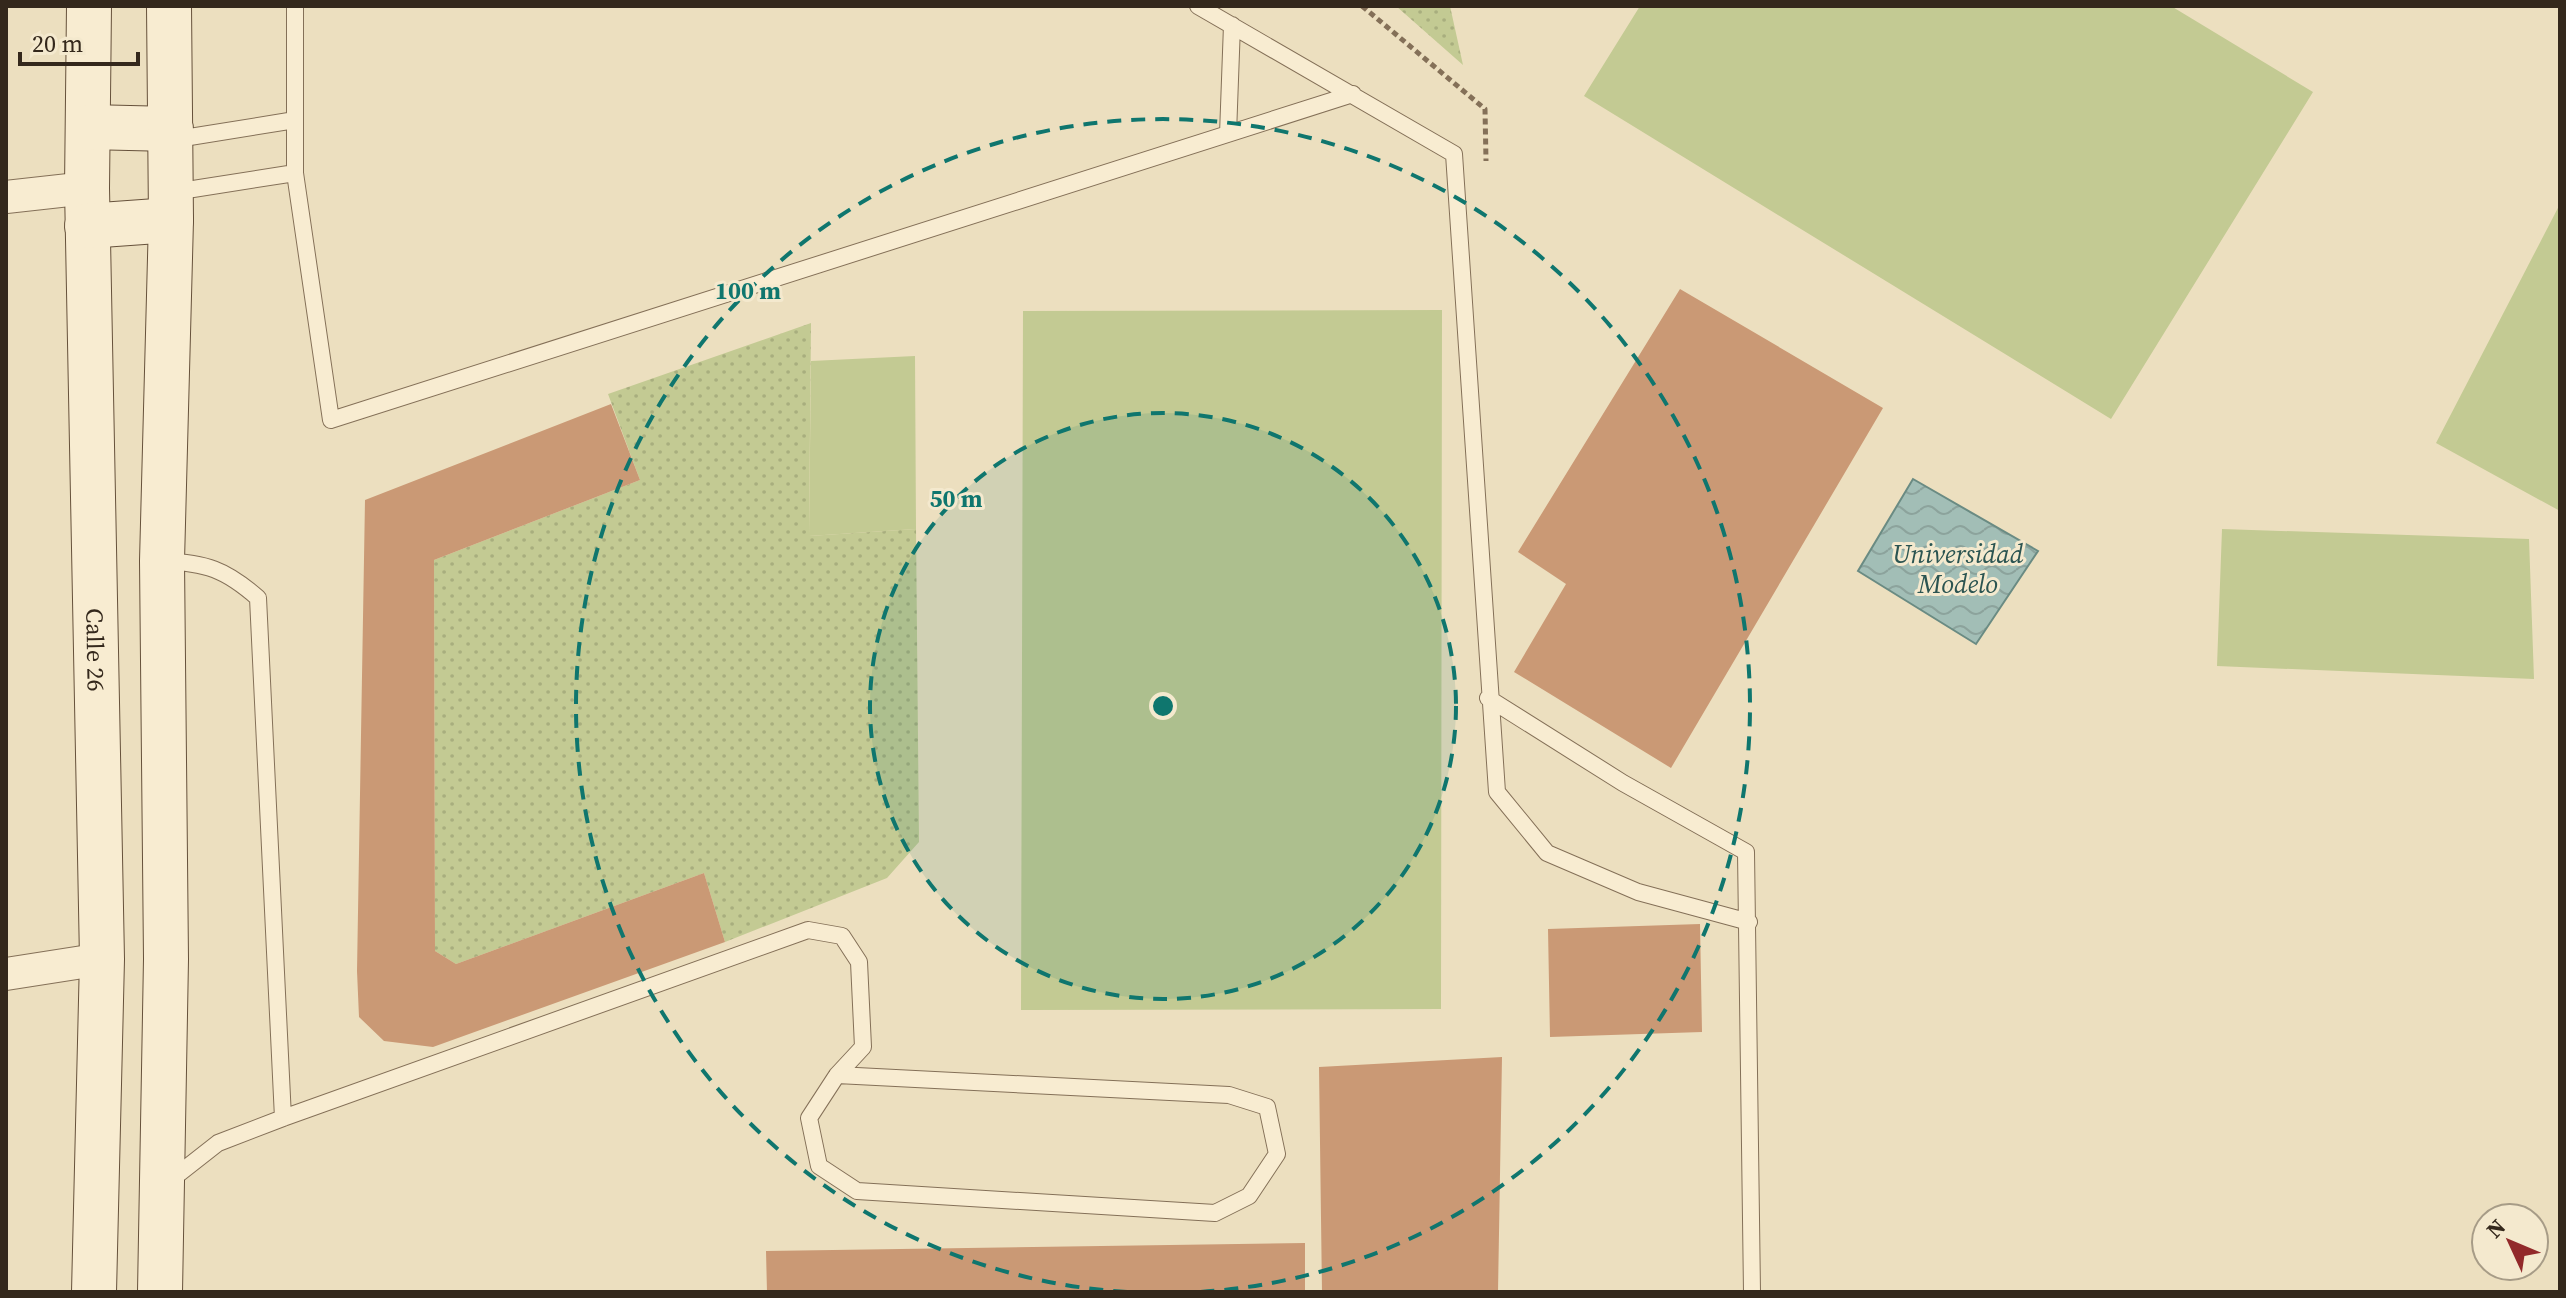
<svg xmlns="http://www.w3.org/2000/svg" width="2566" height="1298" font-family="'Source Serif 4',serif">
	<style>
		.grass { fill: url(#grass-dots) }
		.pitch { fill: #c3ca93 }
		.water { fill: url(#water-waves); stroke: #6a8b83; stroke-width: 2 }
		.building { fill: #ca9975 }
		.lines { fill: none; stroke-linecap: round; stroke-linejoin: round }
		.service-casing { stroke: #847058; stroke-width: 18 }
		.minor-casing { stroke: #847058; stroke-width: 34 }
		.secondary-casing { stroke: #66513b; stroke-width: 46 }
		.path { stroke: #847058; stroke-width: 5; stroke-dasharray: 6 4; stroke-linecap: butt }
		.service { stroke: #f8ecd1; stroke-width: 16 }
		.minor { stroke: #f8ecd1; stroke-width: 32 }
		.secondary { stroke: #f8ecd1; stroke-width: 44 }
		.ring { fill: none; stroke: #0f766e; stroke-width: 4; stroke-dasharray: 14 10 }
		.labels { text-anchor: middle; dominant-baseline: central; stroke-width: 6; stroke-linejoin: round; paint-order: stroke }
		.street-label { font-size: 24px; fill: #34281c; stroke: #f4e9ce }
		.water-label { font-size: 26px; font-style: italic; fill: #2b5451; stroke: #f4e9ce }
		.centre { fill: #0f766e; stroke: #f4e9ce; stroke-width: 4 }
		.ring-label { font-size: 24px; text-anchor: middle; font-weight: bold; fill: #0f766e; stroke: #f4e9ce; stroke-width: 6; stroke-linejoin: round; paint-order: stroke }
	</style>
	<defs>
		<pattern id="grass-dots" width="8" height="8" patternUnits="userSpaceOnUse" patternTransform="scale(2)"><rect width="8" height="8" fill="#c3ca93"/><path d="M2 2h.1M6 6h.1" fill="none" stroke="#a8ae7e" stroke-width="1.8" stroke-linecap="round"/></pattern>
		<pattern id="water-waves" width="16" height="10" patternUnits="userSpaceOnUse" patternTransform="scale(2)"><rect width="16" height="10" fill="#a2beb6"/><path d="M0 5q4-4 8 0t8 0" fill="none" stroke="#8ca39c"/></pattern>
	</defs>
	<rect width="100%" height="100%" fill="#ecdfbf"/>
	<path class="grass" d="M1396,6H1450L1463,65Z
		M811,323L809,536L916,529L919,842L887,878L725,942L704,873L456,964L435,951L434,560L640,480L608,394Z"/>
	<path class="pitch" d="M1640,6H2171L2313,92L2111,419L1584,96Z
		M2560,204V511L2436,443Z
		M1442,310L1441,1009L1021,1010L1023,311Z
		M915,356L916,529L809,536L811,361Z
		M2222,529L2529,539L2534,679L2217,666Z"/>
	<path class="water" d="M1913,479L2038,551L1976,644L1858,571Z"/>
	<path class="building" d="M1680,289L1883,408L1671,768L1514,672L1566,584L1518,552Z
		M611,404L640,480L434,560L435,951L456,964L704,873L725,942L433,1047L384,1041L359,1017L357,971L365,500Z
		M1700,924L1702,1032L1550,1037L1548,929Z
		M1502,1057L1498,1292H1322L1319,1067Z
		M1305,1243V1292H767L766,1251Z"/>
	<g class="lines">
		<g class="service-casing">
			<path id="service" d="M295,6V173L331,420L1353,94
				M1198,6L1454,154L1497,792L1547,853L1638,892L1749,922
				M1228,134L1232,25
				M171,140L295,120
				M174,192L295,173
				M163,561C206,563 225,569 258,598L283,1118
				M1488,698L1623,783L1746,852L1752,1292
				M167,1183L218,1143L283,1118L808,930L842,936L859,962L863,1047L837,1075L809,1118L819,1166L857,1191L1215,1213L1249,1196L1277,1154L1267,1107L1229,1095L837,1075"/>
		</g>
		<g class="minor-casing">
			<path id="minor" d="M6,197L87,188
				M6,974L102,959"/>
		</g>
		<g class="secondary-casing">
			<g id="secondary">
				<path id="s1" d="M89,6L87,188L102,959L94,1292"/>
				<path d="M88,127L171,129"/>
				<path d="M87,226L171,220"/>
				<path d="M160,1292L166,959L162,561L171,220L169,6"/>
			</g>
		</g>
		<path class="path" d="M1362,6L1485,109L1486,161"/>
		<use href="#service" class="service"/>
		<use href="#minor" class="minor"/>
		<use href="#secondary" class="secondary"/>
	</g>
	<circle cx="1163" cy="706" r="293" fill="#0f766e" fill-opacity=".12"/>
	<g class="ring">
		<circle cx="1163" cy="706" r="293"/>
		<path d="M1127 1292A587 587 0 1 1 1199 1292"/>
	</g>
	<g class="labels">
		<g class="street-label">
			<text stroke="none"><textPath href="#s1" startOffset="644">Calle 26</textPath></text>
		</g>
		<g class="water-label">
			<text x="1958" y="554">Universidad<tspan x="1958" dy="30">Modelo</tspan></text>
		</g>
	</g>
	<circle cx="1163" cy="706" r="12" class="centre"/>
	<g class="ring-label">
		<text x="748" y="299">100 m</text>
		<text x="956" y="507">50 m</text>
	</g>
	<rect width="2566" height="1298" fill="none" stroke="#34281c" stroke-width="16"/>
	<g transform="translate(2510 1242) rotate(314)"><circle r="38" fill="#f4e9ce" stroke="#a79c87" stroke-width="2"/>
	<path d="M0-6L14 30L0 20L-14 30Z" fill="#92292a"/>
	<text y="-12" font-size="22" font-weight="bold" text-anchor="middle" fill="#34281c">N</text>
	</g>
	<path d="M20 52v12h118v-12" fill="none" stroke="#34281c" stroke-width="4"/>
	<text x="32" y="52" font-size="24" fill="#34281c" stroke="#f4e9ce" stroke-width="6" paint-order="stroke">20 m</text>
</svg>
